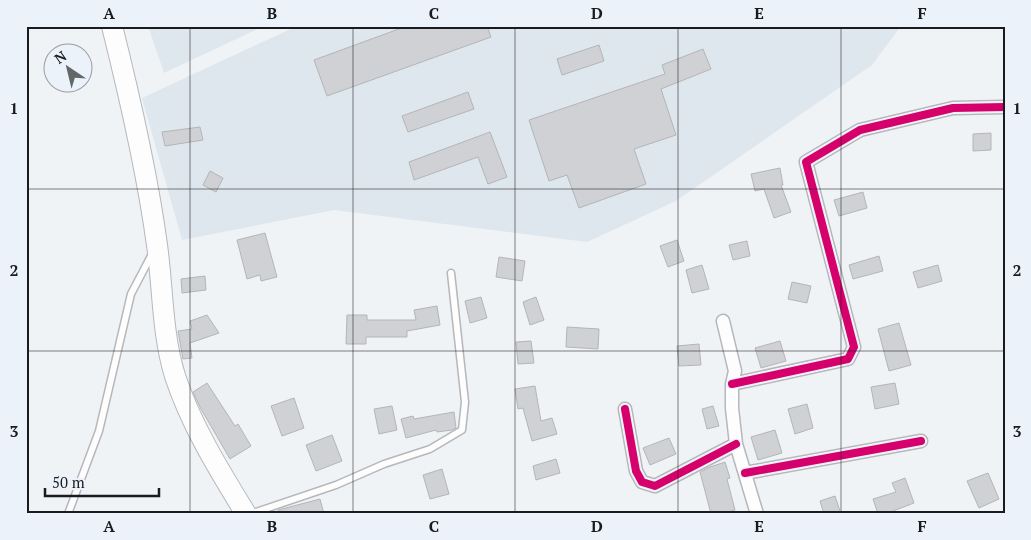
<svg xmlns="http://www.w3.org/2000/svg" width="1031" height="540" font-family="'PT Serif',serif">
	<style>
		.built { fill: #dee6ee }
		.building { fill: #d0d1d4; stroke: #b4b5b7 }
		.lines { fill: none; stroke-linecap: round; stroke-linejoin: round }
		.service-casing { stroke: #b5b7ba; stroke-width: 9 }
		.minor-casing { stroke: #b5b7ba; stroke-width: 15 }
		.primary-casing { stroke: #b5b7ba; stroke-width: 22 }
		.service { stroke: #fdfdfe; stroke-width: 6 }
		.minor { stroke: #fdfdfe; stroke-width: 12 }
		.primary { stroke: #fdfdfe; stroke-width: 20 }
		.cycleway-casing { stroke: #ecf2fa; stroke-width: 11 }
		.cycleway { stroke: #d6006c; stroke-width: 8 }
		.grid { fill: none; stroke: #191b1e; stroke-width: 1; stroke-opacity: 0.55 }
		.neatline { fill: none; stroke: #191b1e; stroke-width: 2 }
		.grid-label { font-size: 16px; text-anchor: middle; font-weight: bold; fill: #191b1e }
	</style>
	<rect width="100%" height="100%" fill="#f0f3f6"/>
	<path class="built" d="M148,26H264L164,73Z
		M297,26H901L872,65L676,201L587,242L334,210L182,240L142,98Z"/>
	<path class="building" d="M407,26H487L491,37L327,96L314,60Z
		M599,45L604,61L562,75L557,59Z
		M703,49L711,69L661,89L676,135L634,149L646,184L579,208L567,175L549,181L529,120L665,74L662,65Z
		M468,92L474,109L408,132L402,116Z
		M200,127L203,140L165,146L162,132Z
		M490,132L507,177L488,184L478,157L414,180L409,162Z
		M991,133V150L973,151V134Z
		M780,168L783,185H781L791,212L774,218L764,189L755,191L751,174Z
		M210,171L223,178L216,192L203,185Z
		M863,192L867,208L839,216L834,200Z
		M265,233L277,277L261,281L260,275L247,279L237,240Z
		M677,240L684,261L668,267L660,246Z
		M747,241L750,256L733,260L729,245Z
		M879,256L883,271L853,279L849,265Z
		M499,257L525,261L522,281L496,277Z
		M702,265L709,289L692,293L686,270Z
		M938,265L942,281L918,288L913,272Z
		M205,276L206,290L182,293L181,279Z
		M792,282L811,286L807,303L788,299Z
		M481,297L487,318L470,323L465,301Z
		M536,297L544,320L530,325L523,302Z
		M437,306L440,325L407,331V337H366V344H346L347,315H367V320H416L414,310Z
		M207,315L219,333L190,343L192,358L183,359L178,331L192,329L190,321Z
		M899,323L911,365L889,371L878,329Z
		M567,327L599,329L598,349L566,347Z
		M531,341L534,363L518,364L516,342Z
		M780,341L786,361L761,368L755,348Z
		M699,344L701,365L679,366L677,346Z
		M207,383L235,426L238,424L251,446L230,459L201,409L193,392Z
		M895,383L899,404L875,409L871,387Z
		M535,386L541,421L552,418L557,434L532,441L523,408L518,409L515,389Z
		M294,398L304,428L282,436L271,406Z
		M807,404L813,428L795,434L788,409Z
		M392,406L397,430L379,434L374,409Z
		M713,406L719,426L707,429L702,409Z
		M454,412L456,428L452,430L437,432L436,430L406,438L401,419L413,416L414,419Z
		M775,430L782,453L758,460L751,437Z
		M332,435L342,461L316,471L306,445Z
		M669,438L676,454L650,465L643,448Z
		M556,459L560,473L536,480L533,466Z
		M725,462L730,478L727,479L735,510L722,514H711L700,472L710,467Z
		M442,469L449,494L430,499L423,475Z
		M988,473L999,499L979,508L967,481Z
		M905,478L914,503L893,511L894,514H878L873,499L896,492L892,483Z
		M835,496L841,514H824L820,501Z
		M320,499L324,514H279L278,510Z"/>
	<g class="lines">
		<g class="service-casing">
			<path id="service" d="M68,514L99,431L131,294L152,254
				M250,514L336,485L384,464L430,449L462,430L465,402L451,273"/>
		</g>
		<g class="minor-casing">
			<path id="minor" d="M723,321L735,371L732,384V408L736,444L757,514
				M732,384L848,359L854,347L806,162L860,130L953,108L1005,107
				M625,409L636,471L642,482L655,486L736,444
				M745,473L921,441"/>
		</g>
		<g class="primary-casing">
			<path id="primary" d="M112,26C130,98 147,171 157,245C163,288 162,334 175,376C191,425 219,470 246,514"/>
		</g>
		<use href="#service" class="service"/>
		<use href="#minor" class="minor"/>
		<use href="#primary" class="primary"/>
		<g class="cycleway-casing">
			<path id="cycleway" d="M732,384L848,359L854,347L806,162L860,130L953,108L1005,107
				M625,409L636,471L642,482L655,486L736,444
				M745,473L921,441"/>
		</g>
		<use href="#cycleway" class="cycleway"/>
	</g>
	<path class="grid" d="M190,26V514M353,26V514M515,26V514M678,26V514M841,26V514M26,189H1005M26,351H1005"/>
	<rect width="1031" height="540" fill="none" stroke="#ecf2fa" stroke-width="55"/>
	<g transform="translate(68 68) rotate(325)"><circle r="24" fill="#ecf2fa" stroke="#989ca2"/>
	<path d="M0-4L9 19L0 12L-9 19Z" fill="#64676a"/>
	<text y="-8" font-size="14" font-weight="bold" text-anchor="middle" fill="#191b1e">N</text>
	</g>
	<path d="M45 488v8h114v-8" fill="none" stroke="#191b1e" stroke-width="2.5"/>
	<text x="52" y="488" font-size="15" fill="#191b1e" stroke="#ecf2fa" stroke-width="4" paint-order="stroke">50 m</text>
	<rect x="28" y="28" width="976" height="484" class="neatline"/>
	<g class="grid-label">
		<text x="109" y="19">A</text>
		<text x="272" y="19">B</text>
		<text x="434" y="19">C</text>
		<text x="597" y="19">D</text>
		<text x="759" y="19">E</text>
		<text x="922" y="19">F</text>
		<text x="14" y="114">1</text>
		<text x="1017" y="114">1</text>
		<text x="14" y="276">2</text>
		<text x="1017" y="276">2</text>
		<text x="14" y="437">3</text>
		<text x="1017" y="437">3</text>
		<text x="109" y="532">A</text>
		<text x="272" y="532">B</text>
		<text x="434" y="532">C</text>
		<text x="597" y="532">D</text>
		<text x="759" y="532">E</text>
		<text x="922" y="532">F</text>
	</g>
</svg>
